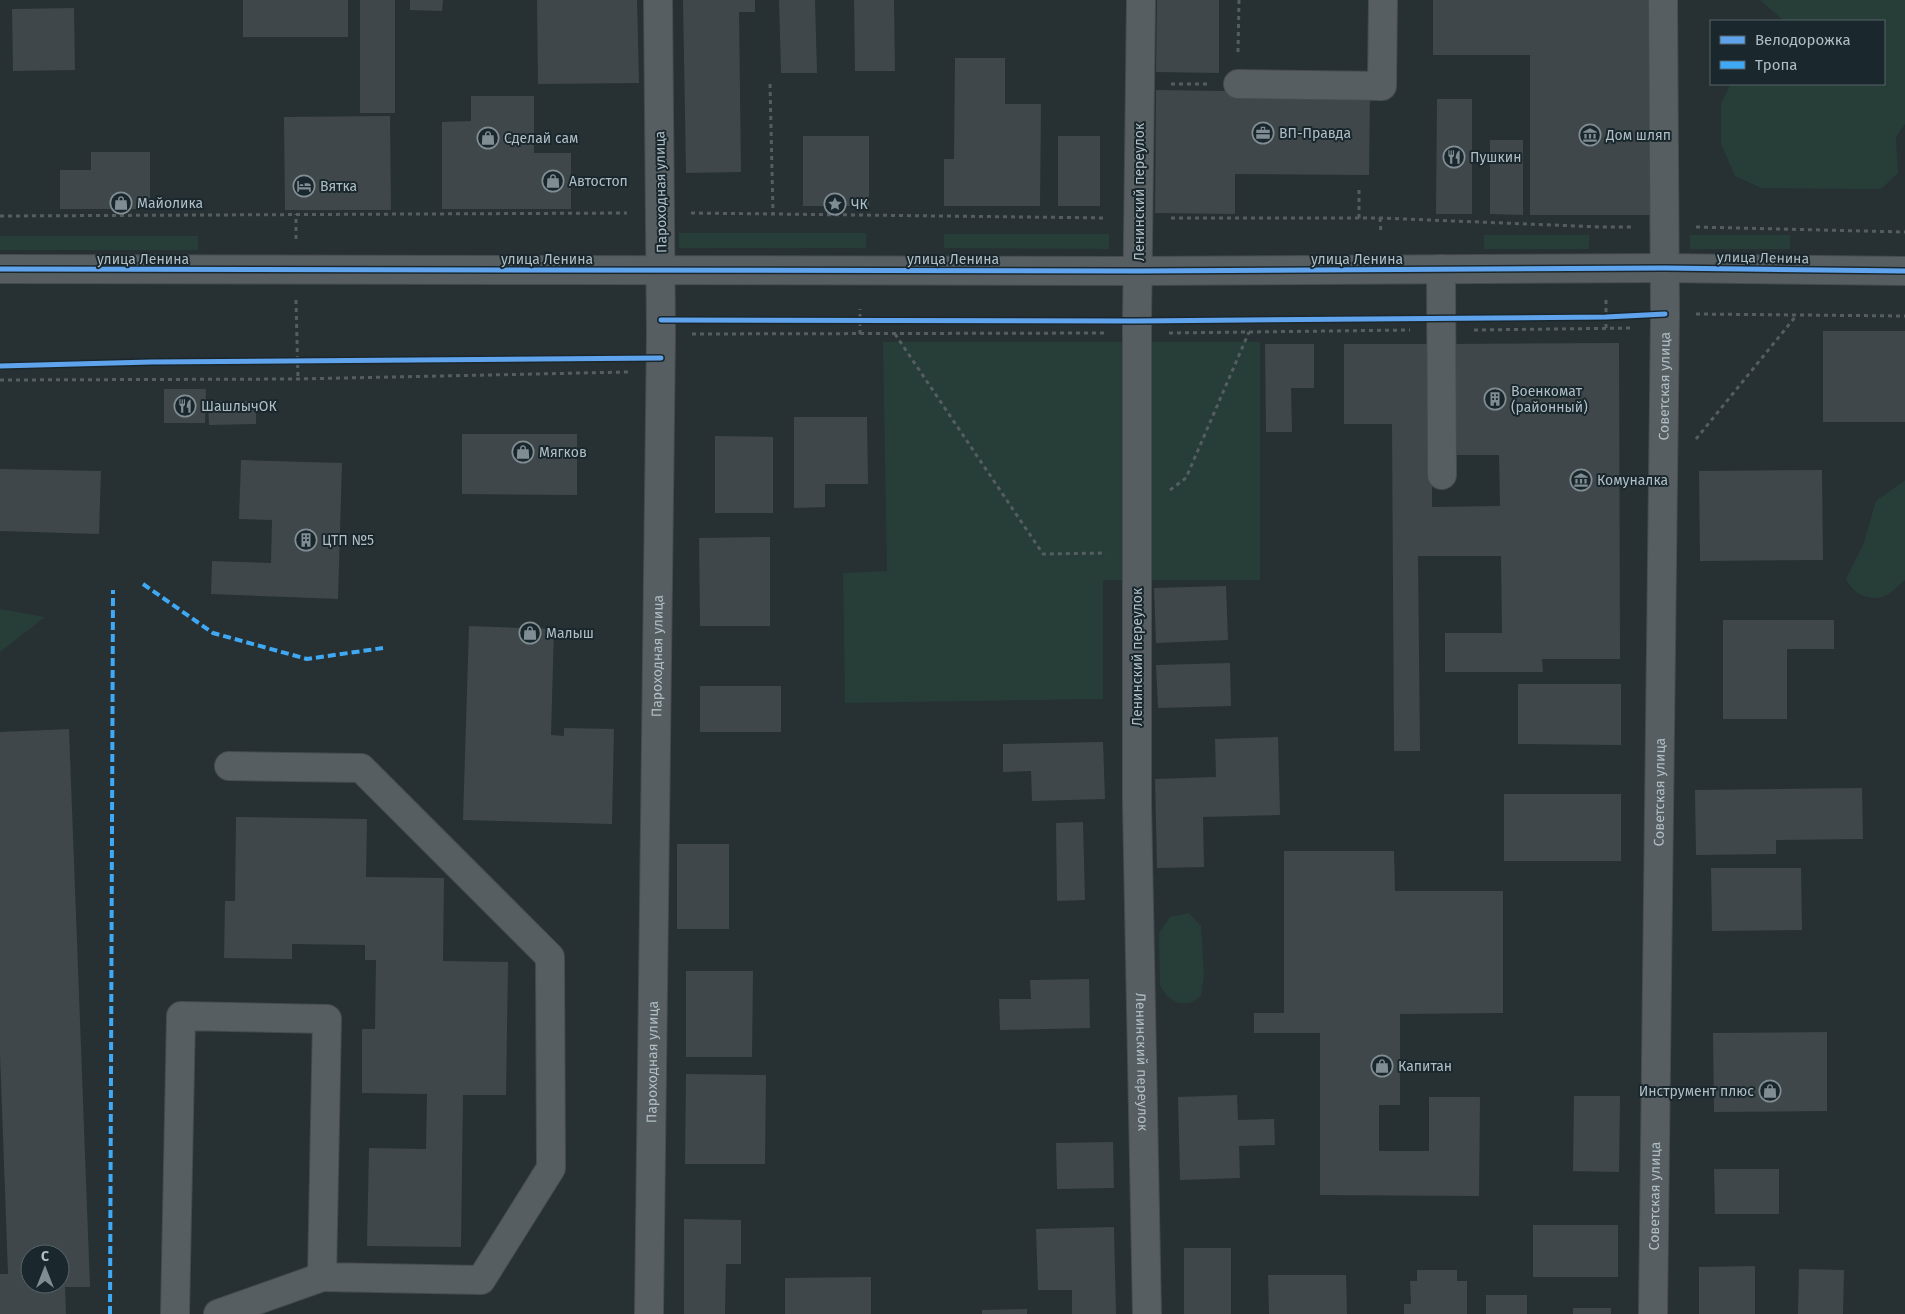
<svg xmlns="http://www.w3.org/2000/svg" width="1905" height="1314" font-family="'Fira Sans',sans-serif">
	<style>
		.green { fill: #273e38 }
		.building { fill: #3f474a; fill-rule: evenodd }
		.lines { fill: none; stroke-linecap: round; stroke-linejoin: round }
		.minor-casing { stroke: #454b4e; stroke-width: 30 }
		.path { stroke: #555d60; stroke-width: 3; stroke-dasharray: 4 4; stroke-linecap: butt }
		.minor { stroke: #575e62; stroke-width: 28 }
		.quiet { stroke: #3fa9f5; stroke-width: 4; stroke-dasharray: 8 4; stroke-linecap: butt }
		.cycleway-casing { stroke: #1a282e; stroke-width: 8 }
		.cycleway { stroke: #60a3ed; stroke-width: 5 }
		.labels { text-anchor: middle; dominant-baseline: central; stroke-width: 4; stroke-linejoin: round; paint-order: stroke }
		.poi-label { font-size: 14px; fill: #b0bfc6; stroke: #1a282e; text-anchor: start }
		.street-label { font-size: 14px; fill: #b0bfc6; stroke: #1a282e }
	</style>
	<rect width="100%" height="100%" fill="#273033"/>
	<path class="green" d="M1760,0H1905V124L1896,137L1898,173L1881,189L1761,188L1735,176L1721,144V104L1730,85L1884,84V21H1784Z
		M679,233H866V248H679Z
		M944,234H1109V249L944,248Z
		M1484,235H1589V249H1484Z
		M1690,235H1790V249H1690Z
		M0,236H198V250H0Z
		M883,342H1260V580H1103V699L845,703L843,573L887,571Z
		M1905,480V580C1899,585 1893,592 1886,595C1870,603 1852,593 1846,579L1863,545L1876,501Z
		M0,609L45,617L0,652Z
		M1189,913L1201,926L1204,974L1201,996L1190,1003H1178L1167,996L1160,986L1159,933L1170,917Z"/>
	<path class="building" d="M243,0H348V37H243Z
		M360,0H395V113H360Z
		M410,0H443L442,11L410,10Z
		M537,0H637L639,83L538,84Z
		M683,0H755V12H739L741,172L686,173Z
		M779,0H815L817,73H781Z
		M854,0H894L895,71H855Z
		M1157,0H1219V73L1156,72Z
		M1433,0H1651V215H1530V55H1433Z
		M74,8L75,70L13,71L12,9Z
		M955,58H1005V104H1041L1040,206H944V159H954Z
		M1156,90L1370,93L1369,175L1235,174V214L1155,213Z
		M471,96H534V153H571V209H442V122L471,121Z
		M1437,99H1472V214H1436Z
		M390,116L391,210H285L284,117Z
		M803,136H869V206H803Z
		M1058,136H1100V206H1058Z
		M1490,140H1523V215L1490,214Z
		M91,152H150V209H60V170H91Z
		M1823,331H1905V422H1823Z
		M1619,343L1620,659H1542L1543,672H1445V633H1502L1501,556H1418L1420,751H1394L1392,424H1344V344H1432V507L1500,506L1499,455H1448V344Z
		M1265,344H1314V388H1291L1292,432H1266Z
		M164,389H206L205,423H164Z
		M208,401H256V424L209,425Z
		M794,417H867L868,484H825V507L794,508Z
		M462,434H577V495L462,494Z
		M715,436L773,437V513H715Z
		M241,460L342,463L338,599L211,594L212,561L271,563L272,520L239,519Z
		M0,469L101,471L99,534L0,531Z
		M1822,470L1823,560L1700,561L1699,471Z
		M770,537V626H700L699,538Z
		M1226,586L1228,640L1156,643L1154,588Z
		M1723,620H1834V649H1787V719H1723Z
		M469,626L554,629L551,735L564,736V728L614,729L612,824L463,820Z
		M1230,663L1231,706L1158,708L1156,665Z
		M1518,684H1621V745L1518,744Z
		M700,686H781V732H700Z
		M69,729L90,1287H65L66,1314H0V1274H8L0,1054V732ZM30,1254H60V1284H30Z
		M1278,737L1280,815L1203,817L1204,867L1157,868L1155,779L1216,777L1215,739Z
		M1103,742L1105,799L1032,801L1031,771L1003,772V744Z
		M1862,788L1863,839L1776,840V854L1696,855L1695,790Z
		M1504,794H1621V861H1504Z
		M236,817L367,819L366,877L444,878L443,961L508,962L506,1095H463L461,1247L367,1246L369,1148L426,1149L427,1094L362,1093V1029H375L376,960H365V945L292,944V959L224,958L225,901H235Z
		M1083,822L1085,900L1057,901L1056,823Z
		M677,844H729V929H677Z
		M1284,851H1394L1395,891H1503V1013L1400,1014V1105H1379V1151H1429V1097H1480L1479,1196L1320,1195V1033H1254V1013H1284Z
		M1711,868H1801L1802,930L1712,931Z
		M686,971H753L752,1057H686Z
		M1089,979L1090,1028L1000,1030L999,999H1031L1030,980Z
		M1827,1032V1111L1714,1112L1713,1033Z
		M686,1074L766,1075L765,1164H685Z
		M1237,1095L1238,1120L1274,1119L1275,1145L1239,1146L1240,1178L1180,1180L1178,1097Z
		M1574,1096H1620L1619,1172L1573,1171Z
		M1113,1142L1114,1188L1057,1189L1056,1143Z
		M1714,1169H1779V1214H1715Z
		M684,1219L741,1220V1264H726L725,1314H684Z
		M1533,1225H1618V1277H1533Z
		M1114,1227L1116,1314H1072V1290H1038L1036,1229Z
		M1184,1248H1231V1314H1184Z
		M1755,1266V1314H1699V1267Z
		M1799,1269L1844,1270L1843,1314H1798Z
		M1417,1270H1457V1281H1467V1314H1404V1304H1411L1410,1281H1417Z
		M1268,1275H1346L1347,1314H1269Z
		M871,1277V1314H785V1278Z
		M1486,1295H1527V1314H1486Z
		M1573,1308H1611V1314H1573Z
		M1027,1309V1314H982V1310Z"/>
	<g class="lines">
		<g class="minor-casing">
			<g id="minor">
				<path id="s1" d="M1141,0L1137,321V804L1147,1314"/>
				<path d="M1238,84L1382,86L1383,0"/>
				<path d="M0,269L1138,271L1665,268L1905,271"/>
				<path d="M1441,269L1442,475"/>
				<path d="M175,1314L181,1016L327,1019L322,1277L481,1280L551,1168L550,957L361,768L229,766"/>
				<path d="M218,1314L322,1277"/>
				<path id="s2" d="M649,1314L661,334L658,0"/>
				<path id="s3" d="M1653,1314L1665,314L1663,0"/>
			</g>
		</g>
		<path class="path" d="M1238,52L1239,0
			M770,84L773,214
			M1171,84H1207
			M691,213L1107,218
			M0,216L627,213
			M1171,218H1380L1601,227H1632
			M1359,218V187
			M1380,218L1381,234
			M1696,227L1905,232
			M296,239V214
			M296,300L298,379
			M1606,300V328
			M1696,314L1905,316
			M1474,330L1633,328
			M1169,333L1410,330
			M692,334L1105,333
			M860,334V309
			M895,334L1043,554L1106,553
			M0,380L298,379L629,372
			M1696,439L1796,316
			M1170,490L1186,478L1249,332"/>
		<use href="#minor" class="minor"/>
		<path class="quiet" d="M143,584L213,633L307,659L383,648
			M110,1314L113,590"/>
		<g class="cycleway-casing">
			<path id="cycleway" d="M0,269L1138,271L1665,268L1905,271
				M661,320L1137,321L1606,317L1665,314
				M0,366L151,362L661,358"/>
		</g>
		<use href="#cycleway" class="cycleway"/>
	</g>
	<defs>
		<g id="office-ring" transform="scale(1.125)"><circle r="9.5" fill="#1a282e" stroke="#808d93" stroke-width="1.5"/><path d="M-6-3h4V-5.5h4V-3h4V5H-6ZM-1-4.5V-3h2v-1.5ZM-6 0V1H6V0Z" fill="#808d93"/></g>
		<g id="museum-ring" transform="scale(1.125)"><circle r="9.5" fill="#1a282e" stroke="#808d93" stroke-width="1.5"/><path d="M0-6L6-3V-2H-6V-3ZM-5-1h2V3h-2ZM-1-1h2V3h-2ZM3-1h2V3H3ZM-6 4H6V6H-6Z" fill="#808d93"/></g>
		<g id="shop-ring" transform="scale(1.125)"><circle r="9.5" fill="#1a282e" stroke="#808d93" stroke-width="1.5"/><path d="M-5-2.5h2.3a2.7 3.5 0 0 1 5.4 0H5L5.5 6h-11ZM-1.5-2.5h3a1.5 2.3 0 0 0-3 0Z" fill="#808d93"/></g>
		<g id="restaurant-ring" transform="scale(1.125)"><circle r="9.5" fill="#1a282e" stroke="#808d93" stroke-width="1.5"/><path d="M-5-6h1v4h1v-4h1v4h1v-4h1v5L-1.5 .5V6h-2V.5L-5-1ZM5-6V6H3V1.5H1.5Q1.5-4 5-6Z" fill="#808d93"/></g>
		<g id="hotel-ring" transform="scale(1.125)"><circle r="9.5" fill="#1a282e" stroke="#808d93" stroke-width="1.5"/><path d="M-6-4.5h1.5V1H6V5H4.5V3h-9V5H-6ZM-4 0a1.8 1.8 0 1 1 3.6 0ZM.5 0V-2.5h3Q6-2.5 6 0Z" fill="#808d93"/></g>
		<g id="sight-ring" transform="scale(1.125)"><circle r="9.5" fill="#1a282e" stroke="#808d93" stroke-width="1.5"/><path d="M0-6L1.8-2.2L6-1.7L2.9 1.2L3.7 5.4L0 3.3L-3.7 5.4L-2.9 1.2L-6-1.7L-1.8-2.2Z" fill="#808d93"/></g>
		<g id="building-ring" transform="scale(1.125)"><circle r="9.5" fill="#1a282e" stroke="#808d93" stroke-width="1.5"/><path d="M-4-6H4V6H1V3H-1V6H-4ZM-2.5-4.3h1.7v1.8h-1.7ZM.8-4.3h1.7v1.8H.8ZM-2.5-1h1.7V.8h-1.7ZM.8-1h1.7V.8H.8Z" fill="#808d93"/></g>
	</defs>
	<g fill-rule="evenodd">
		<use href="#office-ring" x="1263" y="133"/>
		<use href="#museum-ring" x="1590" y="135"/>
		<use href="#shop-ring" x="488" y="138"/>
		<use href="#restaurant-ring" x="1454" y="157"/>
		<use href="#shop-ring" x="553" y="181"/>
		<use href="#hotel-ring" x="304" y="186"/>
		<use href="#shop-ring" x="121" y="203"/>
		<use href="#sight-ring" x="835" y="204"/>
		<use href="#building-ring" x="1495" y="399"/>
		<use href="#restaurant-ring" x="185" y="406"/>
		<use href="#shop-ring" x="523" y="452"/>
		<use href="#museum-ring" x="1581" y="480"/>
		<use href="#building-ring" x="306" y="540"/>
		<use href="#shop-ring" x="530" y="633"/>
		<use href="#shop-ring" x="1382" y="1066"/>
		<use href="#shop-ring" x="1770" y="1091"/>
	</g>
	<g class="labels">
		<g class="poi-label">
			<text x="1279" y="133">ВП-Правда</text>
			<text x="1606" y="135">Дом шляп</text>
			<text x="504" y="138">Сделай сам</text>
			<text x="1470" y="157">Пушкин</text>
			<text x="569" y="181">Автостоп</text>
			<text x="320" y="186">Вятка</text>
			<text x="137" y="203">Майолика</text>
			<text x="851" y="204">ЧК</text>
			<text x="1511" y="391">Военкомат<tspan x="1511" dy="16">(районный)</tspan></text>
			<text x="201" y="406">ШашлычОК</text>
			<text x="539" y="452">Мягков</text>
			<text x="1597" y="480">Комуналка</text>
			<text x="322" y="540">ЦТП №5</text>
			<text x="546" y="633">Малыш</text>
			<text x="1398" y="1066">Капитан</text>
			<text x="1754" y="1091" text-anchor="end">Инструмент плюс</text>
		</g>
		<g class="street-label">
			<text transform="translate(661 192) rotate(-91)">Пароходная улица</text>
			<text transform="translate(1139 192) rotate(-90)">Ленинский переулок</text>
			<text transform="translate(1763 258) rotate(1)">улица Ленина</text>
			<text x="143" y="259">улица Ленина</text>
			<text x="547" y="259">улица Ленина</text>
			<text x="953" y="259">улица Ленина</text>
			<text x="1357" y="259">улица Ленина</text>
			<text stroke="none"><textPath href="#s3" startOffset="928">Советская улица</textPath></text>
			<text stroke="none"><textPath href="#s2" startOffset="658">Пароходная улица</textPath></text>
			<text transform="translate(1137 657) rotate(-90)">Ленинский переулок</text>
			<text stroke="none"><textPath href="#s3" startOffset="522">Советская улица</textPath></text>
			<text stroke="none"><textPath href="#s2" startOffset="252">Пароходная улица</textPath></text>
			<text stroke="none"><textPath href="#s1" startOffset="1062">Ленинский переулок</textPath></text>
			<text stroke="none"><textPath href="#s3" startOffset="118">Советская улица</textPath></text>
		</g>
	</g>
	<rect x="1710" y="20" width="175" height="65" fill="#1a282e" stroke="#56646b"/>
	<rect x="1720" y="36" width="25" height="8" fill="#60a3ed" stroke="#56646b"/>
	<text x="1755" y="45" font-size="15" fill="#b0bfc6">Велодорожка</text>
	<rect x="1720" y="61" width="25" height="8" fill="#3fa9f5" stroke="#56646b"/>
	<text x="1755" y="70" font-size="15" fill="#b0bfc6">Тропа</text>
	<g transform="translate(45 1269)"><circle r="24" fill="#1a282e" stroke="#56646b"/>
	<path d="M0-4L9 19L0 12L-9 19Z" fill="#808d93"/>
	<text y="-8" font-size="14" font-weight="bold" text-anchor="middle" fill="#b0bfc6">С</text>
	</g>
</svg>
